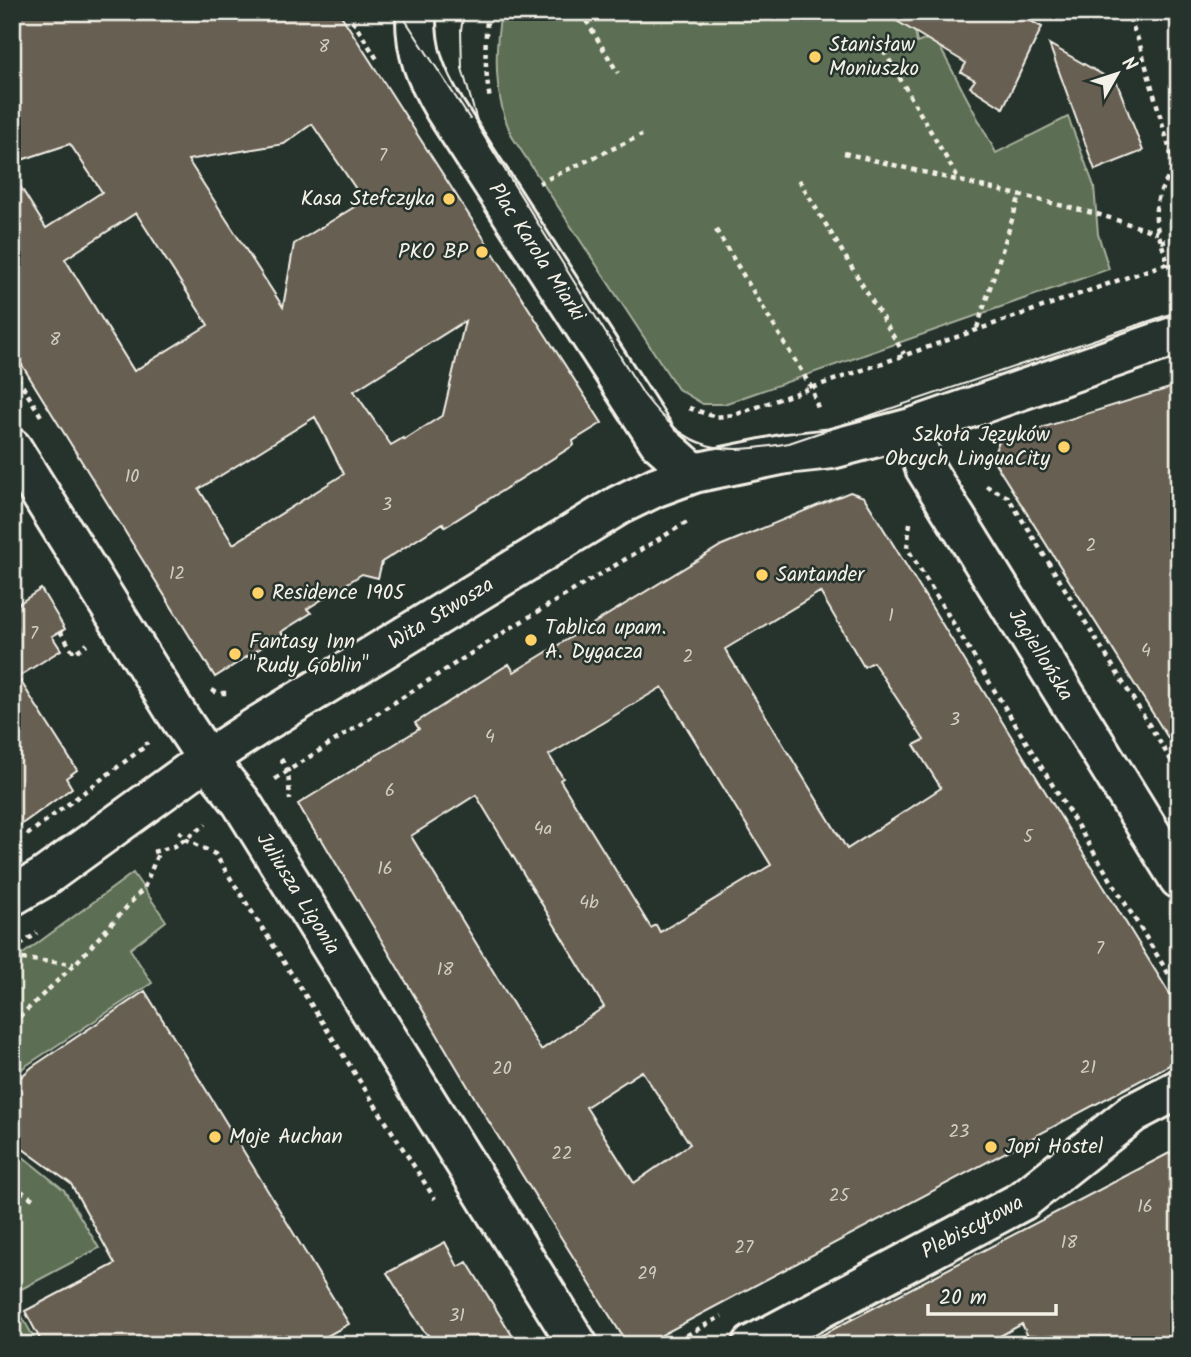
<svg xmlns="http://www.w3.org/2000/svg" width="1191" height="1357" font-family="Kalam,sans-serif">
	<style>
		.green { fill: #5b6e52; stroke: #a8b09d; stroke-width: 2 }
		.building { fill: #685f52; stroke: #f4f1e8; stroke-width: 2; fill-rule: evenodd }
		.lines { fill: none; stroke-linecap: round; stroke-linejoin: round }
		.street-casing { stroke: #f4f1e8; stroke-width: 44 }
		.secondary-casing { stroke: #f4f1e8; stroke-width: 44 }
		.path { stroke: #f4f1e8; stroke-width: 4.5; stroke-dasharray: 5 5; stroke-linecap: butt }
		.street { stroke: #26332d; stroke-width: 38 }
		.secondary { stroke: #26332d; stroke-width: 38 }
		.tram { stroke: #f4f1e8; stroke-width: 2 }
		.poi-dot { fill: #ffd166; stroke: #26332d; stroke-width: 2.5 }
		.labels { text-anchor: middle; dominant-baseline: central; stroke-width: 5; stroke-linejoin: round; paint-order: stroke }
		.number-label { font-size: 18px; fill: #d1ccc2 }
		.poi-label { font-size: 21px; fill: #f4f1e8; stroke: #26332d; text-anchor: start }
		.street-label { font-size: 21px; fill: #f4f1e8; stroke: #26332d }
	</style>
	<rect width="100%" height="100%" fill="#26332d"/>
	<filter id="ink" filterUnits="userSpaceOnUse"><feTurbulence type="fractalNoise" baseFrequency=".0143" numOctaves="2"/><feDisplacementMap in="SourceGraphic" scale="14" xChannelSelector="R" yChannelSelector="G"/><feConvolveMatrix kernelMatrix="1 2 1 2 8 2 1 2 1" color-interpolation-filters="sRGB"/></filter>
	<g filter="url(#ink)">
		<path class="green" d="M501,12H912L917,43L934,36L996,153L1068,117L1094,186L1098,234L1109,269L724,404H703L678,389L513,138C494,99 494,54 501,12Z
			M133,873L166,921L130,949L152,983L24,1067L12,1079V962Z
			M12,1148L64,1190L99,1248L12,1294Z
			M12,1299L38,1345H12Z"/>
		<path class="building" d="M12,12H339L602,423L573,441L574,445L445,527L443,523L382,562L378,578L362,574L307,609L311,613L281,632L283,634L215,677L12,349V173L46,228L102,192L70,144L12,163ZM312,124L364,201L294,244L283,307L188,160L284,144ZM136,213L208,325L134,371L65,259ZM465,321L443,415L404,440L403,438L391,445L354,391ZM315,417L344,474L233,544L199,489Z
			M882,12H1014L1042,27L1003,108L970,87L975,80L961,72L966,63Z
			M1049,44L1117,83L1143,151L1095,170Z
			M1179,385V755L992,458L999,441Z
			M850,492L864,497L1179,1009V1060L643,1345H628L486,1117L321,838L319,839L298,804L419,729L415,723L509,664L514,672L722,545ZM820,592L864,667L873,662L924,740L914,745L941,788L847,849L725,649ZM662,687L771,865L660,932L656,925L651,928L560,780L563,778L549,755ZM476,795L604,1007L541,1050L411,836ZM642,1071L690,1144L634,1183L586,1107Z
			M41,589L65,629L52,636L61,650L18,677L77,770L66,778L72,788L12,831V608Z
			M145,991L216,1106L349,1324L311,1345H43L25,1311L115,1264L71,1184L12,1141V1085L32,1067Z
			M1179,1148V1345H1032L1022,1324L984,1345H803Z
			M445,1242L458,1267L467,1262L518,1345H438L423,1330L387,1273Z"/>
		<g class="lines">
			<g class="street-casing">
				<g id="street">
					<path id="s1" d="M915,427L917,445L925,468L1179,879"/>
					<path id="s2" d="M12,448L173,708L207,759L241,802L578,1345"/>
					<path id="s3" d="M752,1345L1022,1201L1133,1113L1179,1089"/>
				</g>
			</g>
			<g class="secondary-casing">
				<g id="secondary">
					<path id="s4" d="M416,12C415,52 425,76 445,110L659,442L694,473"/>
					<path id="s5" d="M12,896L43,878L207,759L259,725L619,505L656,487L694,473L786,454L832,449L915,427L1179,335"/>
				</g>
			</g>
			<path class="path" d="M347,12L377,59
				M488,12C484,43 485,70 490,100
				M581,12L618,73
				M697,12L703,22
				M884,51L959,180
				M844,153L1097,214L1158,233
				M799,180L904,354
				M539,183L642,135
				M1179,195L1174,206L1179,223
				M716,230L811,387L819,411
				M1161,242L1179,236
				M1168,263L1179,294
				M977,328L1020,195
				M12,369L41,416
				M689,408L716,417L734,415L1168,263C1154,221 1147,206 1175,168L1139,42L1127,12
				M986,486L1008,497L1179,773
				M910,523L907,548L1179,991
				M60,631L74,653L87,644
				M212,690L217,693H230
				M281,759L288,771L290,800
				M275,779L509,629L689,521
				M179,831L185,839L215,854L435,1199
				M27,835L147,745L146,742
				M153,852L175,846L206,824
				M12,951L37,933
				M12,958L74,964
				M12,1024L75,964L144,888L159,851
				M12,1185L33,1199
				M669,1345L722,1316"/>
			<use href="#street" class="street"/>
			<use href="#secondary" class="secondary"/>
			<path class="tram" d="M400,12L470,119
				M464,12L461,30L462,68L479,128L644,395C689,453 720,455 789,443L1179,311"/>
		</g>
	</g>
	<g class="poi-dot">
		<circle cx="815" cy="57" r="7"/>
		<circle cx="449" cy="199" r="7"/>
		<circle cx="482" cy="252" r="7"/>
		<circle cx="1064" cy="447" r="7"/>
		<circle cx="762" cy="575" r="7"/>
		<circle cx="258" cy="593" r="7"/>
		<circle cx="531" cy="640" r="7"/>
		<circle cx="235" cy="654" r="7"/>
		<circle cx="215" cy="1137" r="7"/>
		<circle cx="991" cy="1147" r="7"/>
	</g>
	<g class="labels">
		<g class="number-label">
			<text x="324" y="47">8</text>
			<text x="383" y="156">7</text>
			<text x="55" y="340">8</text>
			<text x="132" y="477">10</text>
			<text x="387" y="505">3</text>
			<text x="1091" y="546">2</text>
			<text x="177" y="574">12</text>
			<text x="891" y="616">1</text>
			<text x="34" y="634">7</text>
			<text x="1146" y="651">4</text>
			<text x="688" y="657">2</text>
			<text x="955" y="720">3</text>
			<text x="490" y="737">4</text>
			<text x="390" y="791">6</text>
			<text x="543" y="829">4a</text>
			<text x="1028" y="837">5</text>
			<text x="385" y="869">16</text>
			<text x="589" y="903">4b</text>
			<text x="1100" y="949">7</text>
			<text x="445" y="970">18</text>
			<text x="1088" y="1068">21</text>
			<text x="502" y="1069">20</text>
			<text x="959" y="1132">23</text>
			<text x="562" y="1154">22</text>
			<text x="839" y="1196">25</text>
			<text x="1145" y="1207">16</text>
			<text x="1069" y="1243">18</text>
			<text x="744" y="1248">27</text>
			<text x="647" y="1274">29</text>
			<text x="457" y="1316">31</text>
		</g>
		<g class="poi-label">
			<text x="829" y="45">Stanisław<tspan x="829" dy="24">Moniuszko</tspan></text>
			<text x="435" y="199" text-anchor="end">Kasa Stefczyka</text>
			<text x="468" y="252" text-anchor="end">PKO BP</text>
			<text x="1050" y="435" text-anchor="end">Szkoła Języków<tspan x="1050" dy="24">Obcych LinguaCity</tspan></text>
			<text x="776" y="575">Santander</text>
			<text x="272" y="593">Residence 1905</text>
			<text x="545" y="628">Tablica upam.<tspan x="545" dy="24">A. Dygacza</tspan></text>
			<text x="249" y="642">Fantasy Inn<tspan x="249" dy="24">"Rudy Goblin"</tspan></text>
			<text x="229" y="1137">Moje Auchan</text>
			<text x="1005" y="1147">Jopi Hostel</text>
		</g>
		<g class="street-label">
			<text stroke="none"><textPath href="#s4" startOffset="273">Plac Karola Miarki</textPath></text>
			<text stroke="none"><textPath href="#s5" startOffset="514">Wita Stwosza</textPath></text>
			<text stroke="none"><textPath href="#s1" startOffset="262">Jagiellońska</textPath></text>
			<text stroke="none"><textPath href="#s2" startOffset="530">Juliusza Ligonia</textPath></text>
			<text stroke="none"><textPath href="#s3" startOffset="250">Plebiscytowa</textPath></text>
		</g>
	</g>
	<rect width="1191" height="1357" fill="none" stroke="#26332d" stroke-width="42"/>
	<rect x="21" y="21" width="1149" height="1315" fill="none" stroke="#f4f1e8" stroke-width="2.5" filter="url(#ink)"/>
	<g transform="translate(1117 74) rotate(51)" stroke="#26332d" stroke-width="5" paint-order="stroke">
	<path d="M0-5L12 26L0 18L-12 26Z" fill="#f4f1e8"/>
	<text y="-10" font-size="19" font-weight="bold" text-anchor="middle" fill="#f4f1e8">N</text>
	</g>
	<path d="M928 1304v10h128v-10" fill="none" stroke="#f4f1e8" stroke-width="3.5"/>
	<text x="939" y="1304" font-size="21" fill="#f4f1e8" stroke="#26332d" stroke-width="5" paint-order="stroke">20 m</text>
</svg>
